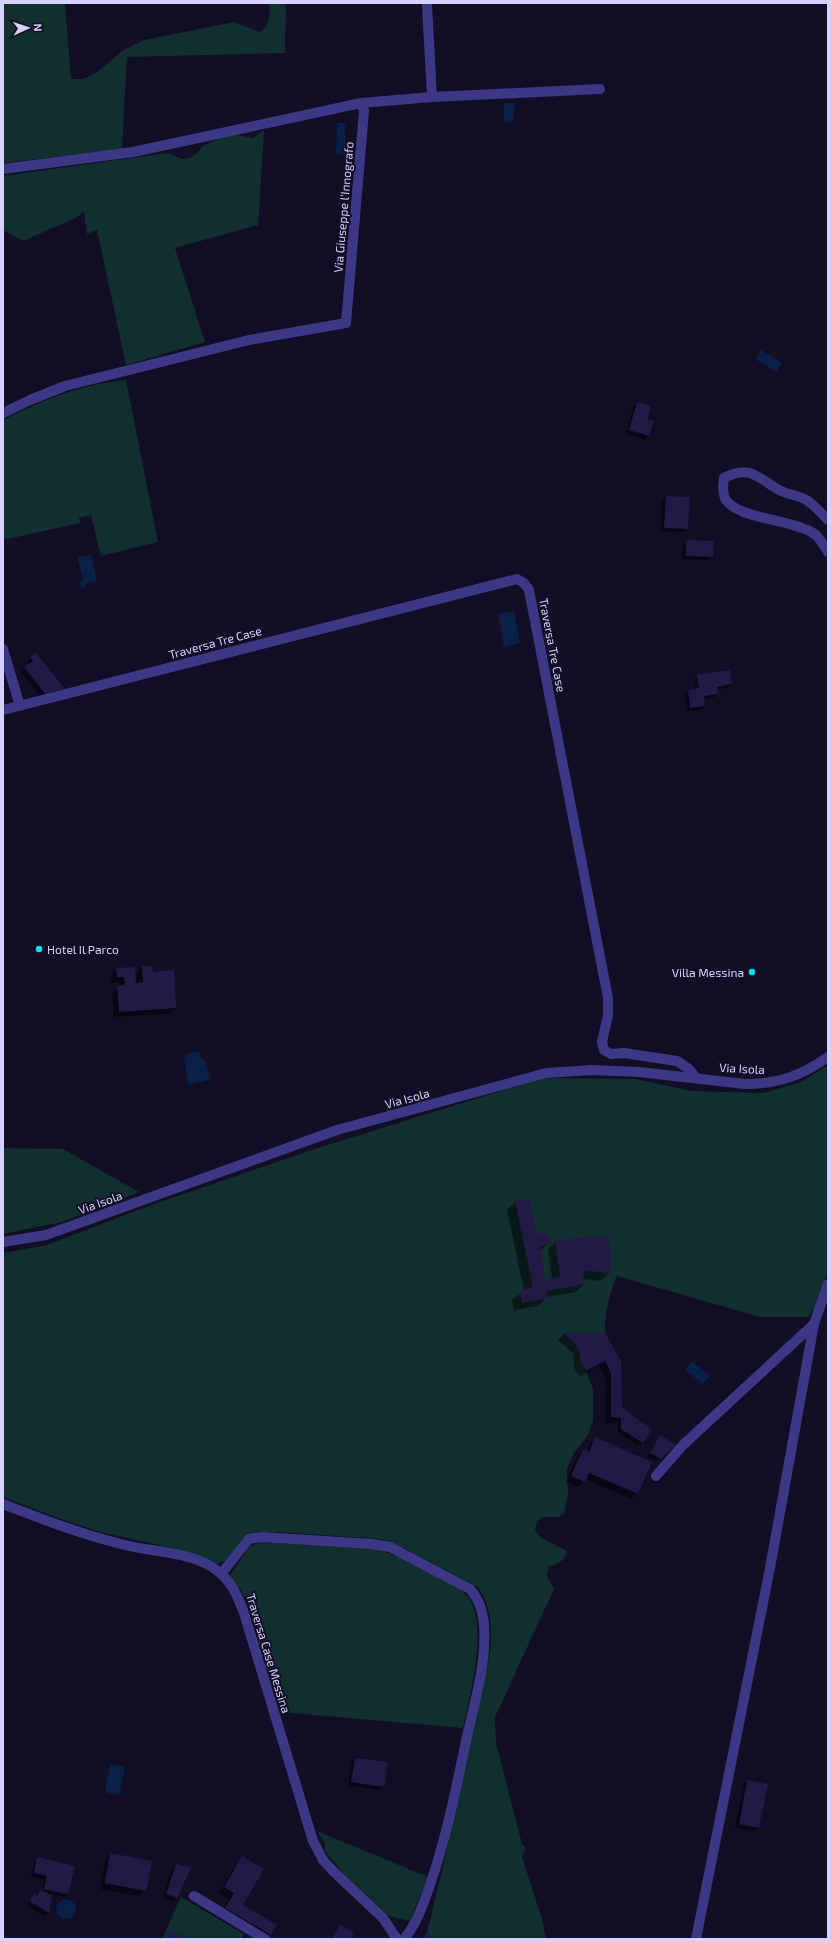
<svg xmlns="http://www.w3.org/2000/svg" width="831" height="1942" font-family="'Exo 2',sans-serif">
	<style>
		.green { fill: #112f2e }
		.water { fill: #0b2047 }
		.shadow { fill: #0007 }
		.building { fill: #231946 }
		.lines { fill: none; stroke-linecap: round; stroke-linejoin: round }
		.minor { stroke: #3c3885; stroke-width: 10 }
		.poi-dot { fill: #00e0fc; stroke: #120e25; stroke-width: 1.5 }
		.labels { text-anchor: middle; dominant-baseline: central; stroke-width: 4; stroke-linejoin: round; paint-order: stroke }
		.street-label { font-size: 12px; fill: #d7d1ff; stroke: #120e25 }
		.poi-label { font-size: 12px; fill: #d7d1ff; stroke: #120e25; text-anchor: start }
	</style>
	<rect width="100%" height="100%" fill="#120e25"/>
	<path class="green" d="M3,3H65L71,79H83L96,73L122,51L144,40L234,22L259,32C271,26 270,15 269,3H286L285,53L127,57L122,149L3,163Z
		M264,130L258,226H254L175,248L205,342L126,365L97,230L87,234L84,211L76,218L23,241L3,230V176L167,153L182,159L190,158L196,154L203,146L222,137L236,135L253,138Z
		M126,380L158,542L101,556L91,515L79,518L80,523L3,540V420C42,400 82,384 126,380Z
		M828,1065V1270L814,1309L808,1317H760L617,1276C609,1295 605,1312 605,1333L564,1334L578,1347L581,1363L586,1371L593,1389V1421L588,1435L574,1453L567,1468L568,1494L564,1514L559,1517C546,1518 538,1513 535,1530L541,1538L567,1551C565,1559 558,1566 549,1566L547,1576L554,1589L495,1717L496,1743L522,1844L526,1848L522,1857L542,1919L546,1939H433L427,1933C445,1861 461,1789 475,1716C481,1687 492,1660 491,1629C490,1614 487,1599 478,1587L398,1545L380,1539L277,1532L252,1533L246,1536L228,1559L218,1564L182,1550L100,1532L58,1518L3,1497V1253L47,1245L154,1204L318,1148L520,1085L547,1078L635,1079L692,1091L764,1093L801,1082Z
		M3,1148L63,1149L139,1192L62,1222L3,1234Z
		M263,1542L377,1549L386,1552C404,1559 458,1583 468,1597C489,1624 470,1696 463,1728L280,1712L245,1598L241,1590L229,1577L250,1546Z
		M317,1831L428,1877L410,1921L389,1916L343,1873L325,1851V1843Z
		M181,1897L244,1934L241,1939H162Z"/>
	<path class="water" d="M504,103H514L515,105L513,122L511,123L505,122L504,120Z
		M337,123H345V155L336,154Z
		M761,350L782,363L776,372L755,359Z
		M91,554L97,581L87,583L84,589L81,588L79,585L80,582L83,580L77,557Z
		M514,611L520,643L504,647L498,614Z
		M197,1051L200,1052V1056L206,1063L211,1079L188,1085L184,1057L190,1053Z
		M692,1361L710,1376L703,1384L685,1370Z
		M110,1764L125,1767L119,1795L105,1792Z
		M56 1909a10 10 0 1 1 20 0a10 10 0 1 1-20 0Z"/>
	<path class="shadow" d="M637,403L646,420L648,436L645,440L626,434L633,407Z
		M666,497L687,528L684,532L661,531L662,500Z
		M687,541L712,556L709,560L682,559L683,545Z
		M36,654L63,689L60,693L41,698L21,672L29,664L27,662Z
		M698,676L731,684L727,688L716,689L717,694L713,698L703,699L704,706L701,710L687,711L684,695L688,691L695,690L694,680Z
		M142,967L152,973L175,1008L169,1014L114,1017L112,993L119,987V982L111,983V975L117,969L135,975Z
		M529,1200L535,1234L549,1242L540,1251L544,1281L552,1279L548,1249L556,1241L610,1255L609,1273L601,1281L583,1279L584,1284L576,1292L546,1297L538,1306L514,1310L512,1300L524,1291L507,1210L515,1202Z
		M564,1334H604L620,1411L642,1442L638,1446L618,1433V1420L615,1424L605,1423L606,1379L599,1366L580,1376L575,1370L573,1353L558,1340Z
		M660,1437L674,1445L656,1462L647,1457Z
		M596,1439L637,1493L631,1499L585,1479L578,1487L566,1482L577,1456L583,1450L587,1452L590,1444Z
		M355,1759L383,1786L379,1790L348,1786L351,1762Z
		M748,1781L758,1828L755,1832L735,1828L744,1784Z
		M111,1854L145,1890L140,1896L100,1889L105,1860Z
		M243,1857L241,1905L270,1934L265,1939L220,1914L229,1899L219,1893L237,1863Z
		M38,1858L68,1894L64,1897L51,1894L48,1912L44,1916L26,1905L30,1899L34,1895L36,1896L42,1889L66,1895V1893L42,1887L44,1880L31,1877L34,1862Z
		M176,1865L189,1868L176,1898L172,1901L163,1898L172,1869Z
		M341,1926L350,1938L351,1939H331Z"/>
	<path class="building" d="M637,402L651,406L647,420L654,421L649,436L629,430Z
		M666,496L690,497L688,529L664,528Z
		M686,540L714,541L713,557L686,556Z
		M36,653L65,689L45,694L24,667L33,661L30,657Z
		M730,670L732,684L717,687L718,694L704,696L705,706L690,708L688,690L699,688L697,675Z
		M142,966H152L153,972L174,970L176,1008L119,1012L117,986L125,985L124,977H117L116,968L135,967L136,983L143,982Z
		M529,1199L536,1233L548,1234L550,1243L540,1247L545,1280L560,1276L555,1240L608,1236L611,1255L610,1273L590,1271L583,1272L585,1284L547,1291V1298L522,1303L520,1291L533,1287L515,1201Z
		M564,1333H605L621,1361L622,1408L652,1429L643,1443L621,1429V1418L611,1417V1373L605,1361L586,1371L581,1363L578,1347Z
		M660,1435L676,1445L661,1459L650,1453Z
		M595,1437L652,1462L638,1494L589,1473L585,1482L571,1476L583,1449L589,1452Z
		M355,1758L388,1762L384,1787L351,1782Z
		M747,1780L768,1784L759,1828L739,1824Z
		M110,1853L152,1861L146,1891L105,1883Z
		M242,1856L264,1869L243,1905L277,1925L271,1935L225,1908L234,1893L224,1887Z
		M37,1857L75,1866L68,1894L44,1889L47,1876L34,1873Z
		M176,1864L191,1868L177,1898L166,1894Z
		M40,1890L52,1895L49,1913L29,1901L34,1894L37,1896Z
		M340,1925L354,1933L351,1938L353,1939H332Z
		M170,1931L183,1935L182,1939H168Z
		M427,1933L433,1939H421Z"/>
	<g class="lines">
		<path class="minor" d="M427,6L432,97
			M361,103L432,97L600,89
			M3,169L133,152L361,103L364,111L346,323L249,340L65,386L30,400L3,413
			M828,520C822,514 815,506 808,501C800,495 788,495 779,490C758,478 750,464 724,478C723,486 722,493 726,500C739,519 790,519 813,533C819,536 824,546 828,552
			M3,649L20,706
			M3,710L517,579L524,583L529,590L608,998V1015L602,1042L604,1050L611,1054L624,1053L677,1061L689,1069L696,1078
			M3,1242L46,1235L337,1130L546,1073L592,1070L639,1072L745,1084C778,1084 801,1076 828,1057
			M656,1476L683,1445L814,1324
			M3,1504C42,1519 80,1534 121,1544C150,1552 186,1551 212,1567C230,1578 237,1594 244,1613L313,1841L323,1860L332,1870L383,1918L397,1939
			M221,1574L249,1539L262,1537L372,1544L390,1547L470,1589C479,1599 483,1611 484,1625C487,1663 474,1704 466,1741C456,1789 447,1835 431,1882C424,1902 418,1922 404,1939
			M194,1896L265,1939
			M696,1939L770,1568L814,1324L828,1284"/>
	</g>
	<g class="poi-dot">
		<circle cx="39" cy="949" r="4"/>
		<circle cx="752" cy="972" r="4"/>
	</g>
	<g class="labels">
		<g class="street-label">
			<text transform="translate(343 207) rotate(-85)">Via Giuseppe l'Innografo</text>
			<text transform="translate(215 642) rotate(-15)">Traversa Tre Case</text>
			<text transform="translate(553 645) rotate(79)">Traversa Tre Case</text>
			<text transform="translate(742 1068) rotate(3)">Via Isola</text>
			<text transform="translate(407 1098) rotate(-15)">Via Isola</text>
			<text transform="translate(100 1202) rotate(-20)">Via Isola</text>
			<text transform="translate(269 1653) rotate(73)">Traversa Case Messina</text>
		</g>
		<g class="poi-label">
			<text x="47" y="949">Hotel Il Parco</text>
			<text x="744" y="972" text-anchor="end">Villa Messina</text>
		</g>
	</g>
	<rect width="831" height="1942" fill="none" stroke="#d7d1ff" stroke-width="8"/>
	<g transform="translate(28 28) rotate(87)" stroke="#120e25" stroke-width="3" paint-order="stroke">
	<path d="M0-3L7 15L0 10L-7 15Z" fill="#d7d1ff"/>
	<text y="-6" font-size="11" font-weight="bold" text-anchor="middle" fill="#d7d1ff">N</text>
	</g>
</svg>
